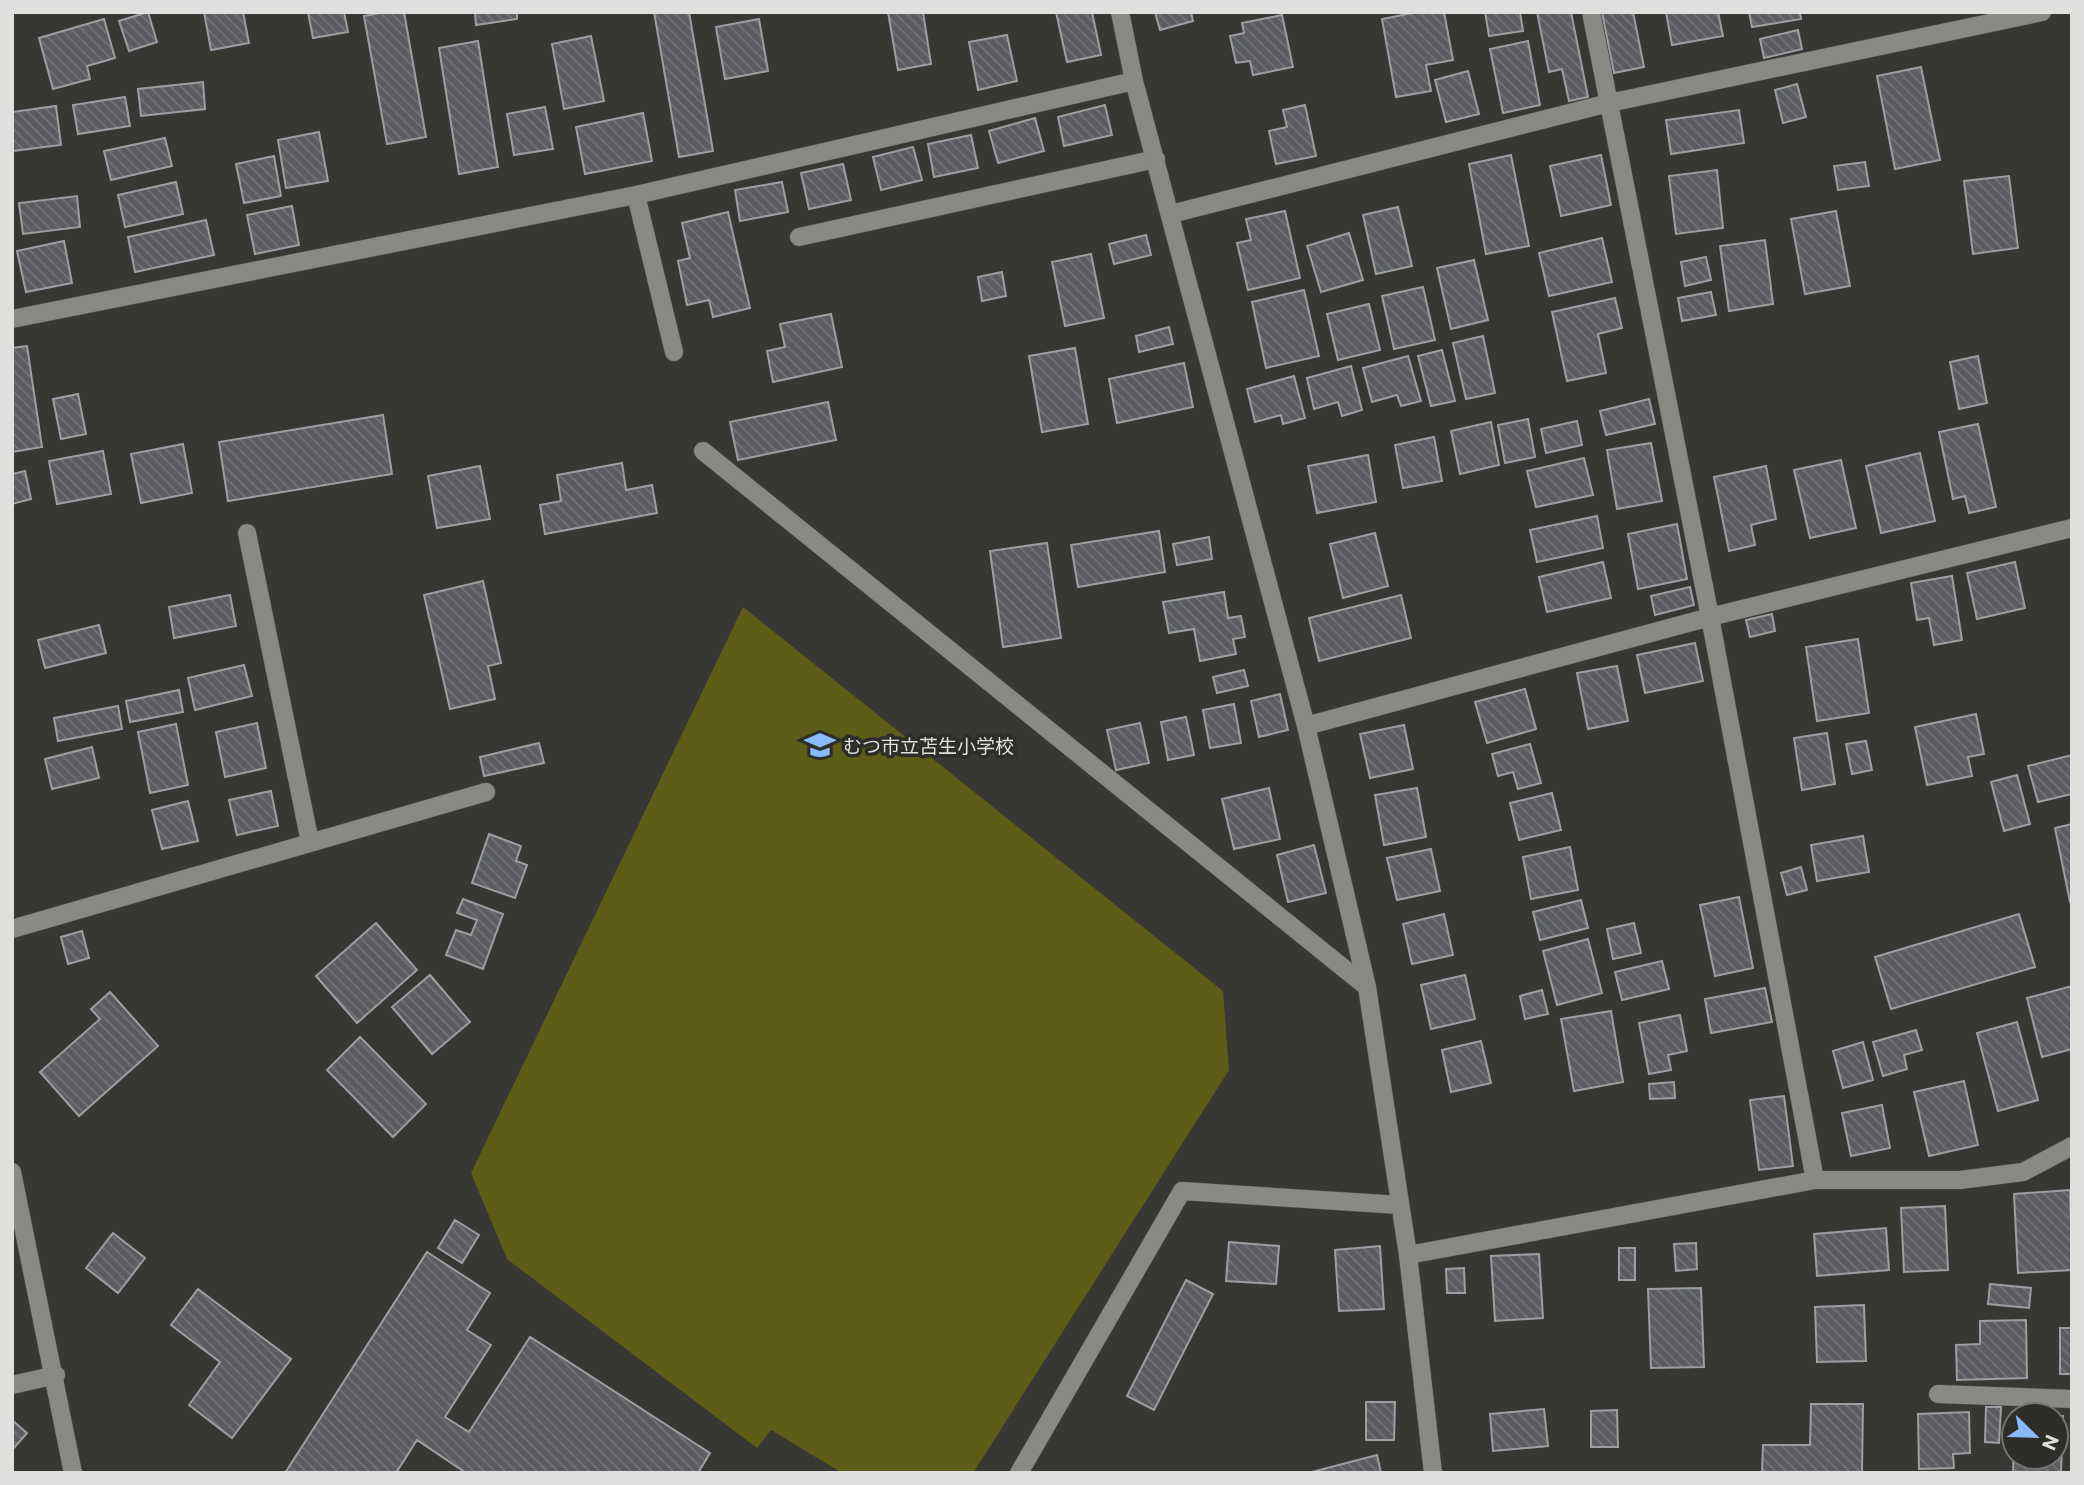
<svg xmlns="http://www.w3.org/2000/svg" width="2084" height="1485" font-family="Commissioner,'Noto Sans JP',sans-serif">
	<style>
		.grass { fill: #5e5d17 }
		.building { fill: url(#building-back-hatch); stroke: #9c9ea2; stroke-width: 2 }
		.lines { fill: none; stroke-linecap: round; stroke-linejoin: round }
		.service-casing { stroke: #545451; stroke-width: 19 }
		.minor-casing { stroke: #545451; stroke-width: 19 }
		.tertiary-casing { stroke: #545451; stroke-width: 19 }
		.service { stroke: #898985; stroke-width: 18 }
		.minor { stroke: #898985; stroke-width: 18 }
		.tertiary { stroke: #898985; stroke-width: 18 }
		.labels { text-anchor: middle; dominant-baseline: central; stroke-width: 7; stroke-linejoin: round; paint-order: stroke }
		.poi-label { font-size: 19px; fill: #dfdfdd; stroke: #2d2d2a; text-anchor: start }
	</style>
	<defs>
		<pattern id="building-back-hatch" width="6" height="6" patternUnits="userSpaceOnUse" patternTransform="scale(1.75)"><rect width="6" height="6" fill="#5a5c5f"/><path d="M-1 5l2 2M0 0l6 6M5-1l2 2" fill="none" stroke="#717376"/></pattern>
	</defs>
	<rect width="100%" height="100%" fill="#373734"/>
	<path class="grass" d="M743,607L1223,991L1229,1070L973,1473H842L771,1430L757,1448L507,1259L471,1173Z"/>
	<path class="building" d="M148,12L157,42L129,51L119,21Z
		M204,12H243L249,43L211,50Z
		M308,12H344L348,32L313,38Z
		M385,12H404L426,137L387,144L364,16Z
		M475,12H517V19L476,25Z
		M654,12H689L713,151L679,157Z
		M888,12H923L931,64L898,70Z
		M1056,12H1092L1101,55L1067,62Z
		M1155,12H1191L1193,21L1160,30Z
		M1418,12H1444L1453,60L1426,65L1431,91L1396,97L1382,19Z
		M1485,12H1520L1523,31L1489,36Z
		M1537,12H1571L1588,97L1569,101L1562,69L1549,72Z
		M1602,12H1633L1644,67L1614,73Z
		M1666,12H1718L1723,36L1672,45Z
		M1749,12H1800L1801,19L1752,27Z
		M1282,15L1293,67L1253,75L1250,61L1236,63L1230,36L1244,33L1242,23Z
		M104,19L115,58L87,66L90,79L53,89L39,38Z
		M759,19L768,71L725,79L716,27Z
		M1798,30L1802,49L1764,58L1760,39Z
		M1007,35L1017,81L978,90L969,42Z
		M591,36L604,101L564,109L552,44Z
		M478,41L498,167L459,174L439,48Z
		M1528,41L1540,105L1503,113L1490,49Z
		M1921,67L1940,160L1895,169L1877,76Z
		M1468,71L1479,114L1446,122L1435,80Z
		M203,82L205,109L141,116L138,89Z
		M1797,84L1806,117L1783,123L1775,90Z
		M125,97L130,126L78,134L73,105Z
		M1105,105L1112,135L1064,146L1058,117Z
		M1305,105L1316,156L1276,164L1269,131L1287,127L1283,110Z
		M56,106L61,145L12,151V112Z
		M545,107L553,149L514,155L507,114Z
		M1739,110L1744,143L1671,154L1666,120Z
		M643,113L652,161L585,174L576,127Z
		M1035,118L1044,151L998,163L989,131Z
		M319,132L328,181L286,188L278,140Z
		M971,135L978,168L934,177L928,144Z
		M165,138L172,166L111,180L104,151Z
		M913,147L922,180L881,190L873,157Z
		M1511,155L1529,246L1486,254L1469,164Z
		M1601,155L1611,205L1561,216L1550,166Z
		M274,156L281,196L244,203L236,164Z
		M1865,162L1869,186L1838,190L1834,166Z
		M843,164L851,200L809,209L801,173Z
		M1717,170L1723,228L1676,234L1669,176Z
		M2009,176L2018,248L1973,254L1964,181Z
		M176,182L183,214L125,227L118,195Z
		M782,182L788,212L740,221L735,190Z
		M77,196L80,227L23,234L19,203Z
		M292,206L299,245L255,254L247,215Z
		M1398,207L1412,266L1376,274L1363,215Z
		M1285,211L1300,278L1248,290L1237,243L1251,240L1246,219Z
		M1836,211L1850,286L1805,294L1791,219Z
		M728,212L750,308L713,317L709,300L687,305L678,261L690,258L682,223Z
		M206,220L214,255L135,272L128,237Z
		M1349,233L1363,280L1321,292L1307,246Z
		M1146,235L1151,255L1114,264L1109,244Z
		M1602,238L1612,282L1549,296L1539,253Z
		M1765,240L1773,304L1729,311L1720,246Z
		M64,241L72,283L26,292L17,251Z
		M1091,254L1104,318L1065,326L1052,262Z
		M1706,257L1711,280L1685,286L1681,262Z
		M1474,260L1488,320L1451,329L1437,268Z
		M1002,272L1006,296L982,301L978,277Z
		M1423,287L1435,340L1394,349L1382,296Z
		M1304,290L1319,356L1266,368L1252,302Z
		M1711,292L1716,315L1682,321L1678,298Z
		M1615,298L1622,328L1598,334L1606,373L1567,381L1552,312Z
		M1369,304L1380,350L1338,360L1327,314Z
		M831,314L842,367L773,382L767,351L785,347L780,324Z
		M1169,327L1173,344L1139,352L1136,336Z
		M1483,336L1495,393L1466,399L1453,343Z
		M27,346L42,447L12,452V348Z
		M1075,348L1088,424L1042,432L1029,356Z
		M1442,350L1455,401L1431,406L1418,356Z
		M1408,356L1421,401L1401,406L1397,395L1372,402L1363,368Z
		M1978,356L1987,403L1959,409L1950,362Z
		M1184,363L1193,407L1117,423L1109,379Z
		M1351,366L1362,410L1342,416L1338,402L1314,409L1307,378Z
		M1294,376L1305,418L1283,424L1281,415L1255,422L1247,389Z
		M78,394L86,434L61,439L53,399Z
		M1649,399L1655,424L1606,435L1600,411Z
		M828,402L836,440L738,460L730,422Z
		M383,415L392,474L228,501L219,442Z
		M1528,419L1535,457L1505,463L1498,425Z
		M1577,421L1582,445L1546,453L1541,429Z
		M1491,422L1499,465L1460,474L1451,431Z
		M1978,424L1996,507L1969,513L1965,496L1953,499L1939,432Z
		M1434,437L1442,481L1403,488L1395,445Z
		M1651,443L1662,501L1617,509L1607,450Z
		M183,444L192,493L141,503L131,454Z
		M103,451L111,494L57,504L49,461Z
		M1920,453L1935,521L1881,533L1866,466Z
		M1368,455L1376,502L1317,513L1308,466Z
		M1584,458L1593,495L1536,507L1527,471Z
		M1841,460L1856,528L1810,538L1794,470Z
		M622,463L626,490L652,485L657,513L545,534L540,505L561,501L557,475Z
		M480,466L490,519L437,528L428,476Z
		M1766,466L1776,519L1751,525L1755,545L1729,551L1714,477Z
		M25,471L31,499L12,504V474Z
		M1597,516L1603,548L1537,562L1530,530Z
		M1677,524L1687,579L1638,589L1628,534Z
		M1159,531L1165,572L1078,587L1071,545Z
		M1375,533L1388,586L1343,598L1330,544Z
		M1209,537L1212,559L1177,565L1173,544Z
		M1047,543L1061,638L1003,647L990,551Z
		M1603,562L1611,598L1547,612L1539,577Z
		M2015,562L2025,608L1977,619L1967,573Z
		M1952,576L1962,640L1934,645L1929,618L1917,620L1911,583Z
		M483,581L501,663L488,666L495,699L450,709L424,595Z
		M1690,587L1694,605L1655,615L1651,596Z
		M1224,592L1228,618L1241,616L1245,637L1233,639L1236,654L1200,661L1194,629L1169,633L1163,602Z
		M230,595L236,626L174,638L169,607Z
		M1401,595L1411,638L1319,661L1309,618Z
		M1772,614L1775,631L1750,637L1746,620Z
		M99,625L106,653L45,668L38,640Z
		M1858,639L1869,713L1817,721L1806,647Z
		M1695,643L1703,681L1645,693L1637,655Z
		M244,665L252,696L195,710L188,678Z
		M1617,666L1628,721L1588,729L1577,673Z
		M1244,670L1248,686L1217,693L1213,677Z
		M1525,689L1536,729L1487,743L1475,702Z
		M179,690L183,712L130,722L126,701Z
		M1280,694L1288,730L1259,737L1251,701Z
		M1234,704L1241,743L1210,748L1203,710Z
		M118,706L122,729L58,741L54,718Z
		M1976,714L1984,754L1968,757L1972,776L1927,785L1915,727Z
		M1186,717L1194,755L1168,760L1161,722Z
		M257,723L266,768L225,777L216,732Z
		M1140,723L1149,763L1116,770L1107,730Z
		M176,724L188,785L150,793L138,732Z
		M1404,725L1413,769L1370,778L1360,734Z
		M1827,733L1835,784L1802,790L1794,738Z
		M1866,741L1872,770L1852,774L1846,744Z
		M539,743L544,763L484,776L480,757Z
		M1530,744L1541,783L1518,789L1513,772L1498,776L1492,754Z
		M92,747L99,778L52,789L45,759Z
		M2072,755V794L2038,802L2028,766Z
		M2017,775L2030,824L2004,831L1991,782Z
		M1269,788L1280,839L1234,849L1222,799Z
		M1417,788L1426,837L1384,845L1375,795Z
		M271,791L278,826L237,835L229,800Z
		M1552,793L1561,830L1519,840L1510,803Z
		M188,801L198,841L162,849L152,810Z
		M2072,824V901L2070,902L2055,828Z
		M489,834L521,846L516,861L527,865L515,898L472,883Z
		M1863,836L1869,872L1817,881L1811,845Z
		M1314,845L1326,893L1288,902L1277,855Z
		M1570,847L1578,890L1531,899L1523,857Z
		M1431,849L1440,891L1397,900L1387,858Z
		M1801,867L1807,890L1787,895L1781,873Z
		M1739,897L1753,968L1715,976L1700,905Z
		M463,899L503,914L483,969L446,955L456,930L471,935L477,920L457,913Z
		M1581,900L1588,928L1540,940L1533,912Z
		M1444,914L1453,955L1412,964L1403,924Z
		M2019,914L2035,967L1891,1009L1875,957Z
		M376,923L417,970L357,1023L316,976Z
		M1634,923L1641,953L1613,959L1607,929Z
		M82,931L89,958L68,964L61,937Z
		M1588,939L1602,993L1557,1005L1543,951Z
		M1662,961L1669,989L1622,1000L1615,972Z
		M430,975L470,1022L432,1054L392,1007Z
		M1465,975L1475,1019L1431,1029L1421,985Z
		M2072,986V1049L2042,1057L2027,998Z
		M1765,988L1772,1022L1711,1033L1705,999Z
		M1542,990L1548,1014L1525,1019L1520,996Z
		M110,992L158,1046L79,1116L40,1072L100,1019L91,1009Z
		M1611,1011L1623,1082L1574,1091L1561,1019Z
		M1680,1015L1687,1051L1668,1055L1671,1070L1649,1074L1639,1023Z
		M2017,1022L2038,1100L1998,1111L1977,1033Z
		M1916,1030L1922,1050L1904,1055L1907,1069L1883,1076L1873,1042Z
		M360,1037L426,1104L393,1137L327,1070Z
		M1481,1041L1491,1083L1451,1092L1442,1050Z
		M1863,1042L1873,1080L1843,1088L1833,1051Z
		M1964,1081L1978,1145L1929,1156L1914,1092Z
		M1674,1082L1675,1098L1650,1099L1649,1084Z
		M1784,1096L1793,1166L1759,1170L1750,1100Z
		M1882,1105L1890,1148L1851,1156L1842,1113Z
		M2070,1190L2072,1270L2018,1273L2014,1194Z
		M1945,1206L1948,1270L1904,1272L1901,1208Z
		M455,1220L479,1235L462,1263L438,1248Z
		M1886,1228L1889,1270L1817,1276L1814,1234Z
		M113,1233L145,1258L118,1293L86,1268Z
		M1229,1242L1279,1246L1276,1284L1226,1281Z
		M1696,1243L1697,1269L1676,1271L1674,1244Z
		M1380,1246L1384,1309L1339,1311L1335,1250Z
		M1619,1248H1635V1280H1619Z
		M427,1252L490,1293L467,1330L491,1345L445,1417L469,1432L530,1337L710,1453L698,1473H466L417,1440L396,1473H285Z
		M1539,1254L1543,1318L1495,1321L1491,1256Z
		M1464,1268L1465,1293H1447L1446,1269Z
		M1186,1280L1213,1294L1154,1410L1127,1396Z
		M1990,1284L2031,1288L2029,1308L1988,1304Z
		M1701,1288L1704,1367L1651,1368L1648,1289Z
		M198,1289L291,1359L232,1438L189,1405L220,1362L171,1325Z
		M1864,1305L1866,1361L1817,1362L1815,1307Z
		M2026,1320L2027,1378L1957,1380L1956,1345L1980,1344V1321Z
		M2060,1328H2072V1374H2060Z
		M1366,1402H1395L1394,1440H1366Z
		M1811,1404H1863L1862,1473H1762L1763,1445H1810Z
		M1986,1407H2001L1999,1443L1985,1442Z
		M1544,1409L1548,1446L1493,1451L1490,1414Z
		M1617,1410L1618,1447H1591V1411Z
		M1969,1412L1970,1453L1953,1454L1954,1468L1919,1469L1918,1414Z
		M2056,1416H2063L2061,1473H2013L2014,1438V1457H2056Z
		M12,1420L27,1433L12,1450Z
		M1377,1455L1381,1473H1308Z"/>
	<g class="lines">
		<g class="service-casing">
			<path id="service" d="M799,237L1156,159
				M247,533L310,842
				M1938,1394L2072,1399"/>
		</g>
		<g class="minor-casing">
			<path id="minor" d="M1120,12L1134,81L1306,726L1367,987L1408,1255L1433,1473
				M1591,12L1710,617L1815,1180
				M636,195L674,352
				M1171,214L1609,103L2042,12
				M12,319L636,195L1134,81
				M703,451L1367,987
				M1306,726L1710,617L2072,528
				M12,929L486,792
				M1408,1255L1815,1180H1960L2023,1172L2072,1146
				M12,1385L56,1375
				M1019,1473L1182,1191L1400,1205"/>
		</g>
		<g class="tertiary-casing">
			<path id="tertiary" d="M12,1172L73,1473"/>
		</g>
		<use href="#service" class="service"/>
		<use href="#minor" class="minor"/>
		<use href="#tertiary" class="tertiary"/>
	</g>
	<defs>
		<g id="school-bare" transform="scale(2.415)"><path d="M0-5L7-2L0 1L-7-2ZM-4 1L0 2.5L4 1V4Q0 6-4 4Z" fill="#88bafc" stroke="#2d2d2a" stroke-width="2.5" paint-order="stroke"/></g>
	</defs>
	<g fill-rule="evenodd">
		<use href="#school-bare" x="820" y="745"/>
	</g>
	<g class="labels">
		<g class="poi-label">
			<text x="843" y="745">むつ市立苫生小学校</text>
		</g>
	</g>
	<rect width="2084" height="1485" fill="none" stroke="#dfdfdd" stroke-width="28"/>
	<g transform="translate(2035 1436) rotate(113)"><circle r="33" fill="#2d2d2a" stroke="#747472" stroke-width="2"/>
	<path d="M0-5L12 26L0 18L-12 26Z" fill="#88bafc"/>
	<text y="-10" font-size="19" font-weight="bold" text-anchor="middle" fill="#dfdfdd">N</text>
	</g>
</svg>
